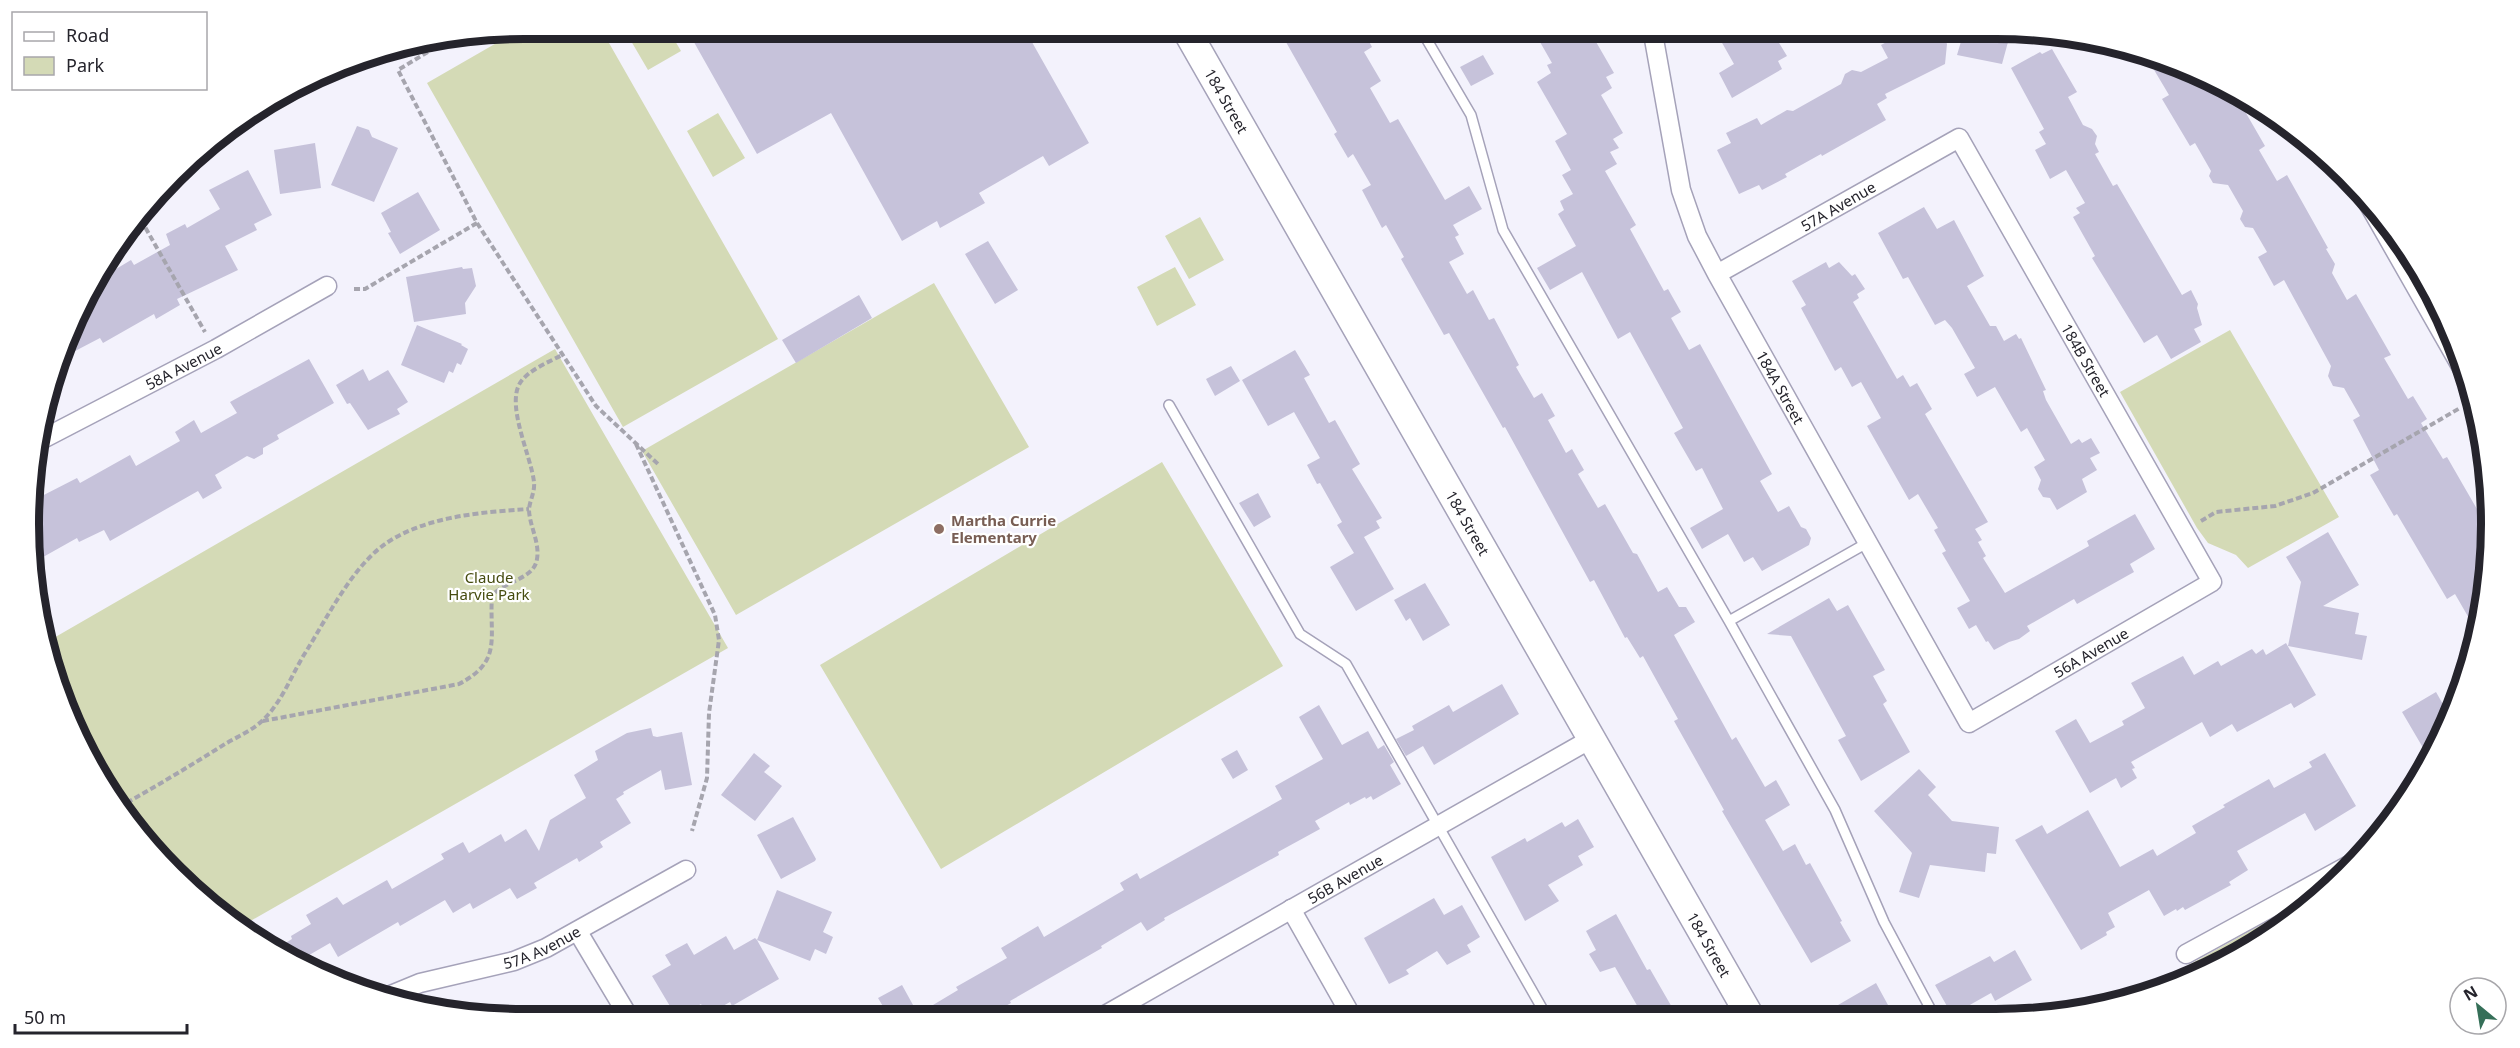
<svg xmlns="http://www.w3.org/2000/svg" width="2520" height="1048" font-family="'Noto Sans',sans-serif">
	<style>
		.green { fill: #d4dab6 }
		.building { fill: #c6c2da }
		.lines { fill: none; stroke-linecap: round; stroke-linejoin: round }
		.service-casing { stroke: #a5a2b9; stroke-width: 12 }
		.minor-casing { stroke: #a5a2b9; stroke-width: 21 }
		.secondary-casing { stroke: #a5a2b9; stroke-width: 30 }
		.path { stroke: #a6a5ae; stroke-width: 4; stroke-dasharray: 6 3; stroke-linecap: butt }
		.service { stroke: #fff; stroke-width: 9 }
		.minor { stroke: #fff; stroke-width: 18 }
		.secondary { stroke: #fff; stroke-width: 27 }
		.education-dot { fill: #8d6e63; stroke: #fff; stroke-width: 2 }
		.labels { text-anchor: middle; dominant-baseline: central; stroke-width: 4.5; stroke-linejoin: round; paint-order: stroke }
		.street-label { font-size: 15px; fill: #25242c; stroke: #fff }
		.education-label { font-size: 15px; font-weight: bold; fill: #785e54; stroke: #fff; text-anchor: start }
		.park-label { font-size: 15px; fill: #464c10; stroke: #fff }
		.rim { fill: none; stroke: #25242c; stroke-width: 8 }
	</style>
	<rect width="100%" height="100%" fill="#f3f2fc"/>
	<path class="green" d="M521,29H601L778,339L623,427L427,83Z
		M624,29H668L681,51L648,70Z
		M718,113L745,158L713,177L687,131Z
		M1200,217L1224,260L1189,279L1165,236Z
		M1175,267L1196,305L1157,326L1137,287Z
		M934,283L1029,447L736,615L642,451Z
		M2230,330L2339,517L2248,568L2236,555L2208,543L2197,528L2120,392Z
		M555,349L728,648L240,927L223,917L112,799L66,714L45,643Z
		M1162,462L1283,666L941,869L820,665Z
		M2333,885L2322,897L2215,969L2190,976L2185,967Z"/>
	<path class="building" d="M686,28H1024L1089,143L1049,166L1043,156L979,193L985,203L940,228L937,221L902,241L831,113L757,154Z
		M1278,28H1362L1372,47L1364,52L1381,81L1370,88L1390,123L1398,119L1445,200L1469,186L1482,209L1453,225L1459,235L1455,237L1464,254L1449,262L1467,294L1473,290L1489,320L1494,318L1519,365L1516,367L1534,398L1542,393L1555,416L1548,420L1566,453L1572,449L1584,470L1578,474L1598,508L1605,504L1633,553L1637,554L1658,592L1667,587L1679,607H1686L1695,622L1674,635L1732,740L1736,737L1765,787L1776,780L1790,805L1765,820L1783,851L1795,844L1806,865L1810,863L1842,921L1840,922L1851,941L1811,963L1722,811L1724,810L1674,721L1678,719L1643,656L1640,658L1627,637L1625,638L1594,580L1590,582L1505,427L1503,428L1449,333L1444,335L1401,259L1404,257L1386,225L1382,228L1362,190L1371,185L1353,154L1348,158L1334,134L1337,132Z
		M1532,28H1588L1614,73L1606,77L1612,88L1601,95L1623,133L1613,139L1619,148L1610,152L1617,164L1605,171L1636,225L1630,229L1664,291L1668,289L1681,312L1671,318L1689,350L1700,344L1772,474L1760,481L1778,512L1789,506L1801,527L1806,529L1811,538L1809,545L1762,571L1753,557L1744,562L1728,534L1702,549L1690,528L1723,509L1702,468L1696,471L1674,433L1683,428L1630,332L1618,339L1582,272L1550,290L1537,268L1576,246L1558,214L1564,210L1560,201L1573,194L1562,175L1571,170L1555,141L1567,134L1537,82L1551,73L1547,65L1552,63Z
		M1744,28H1770L1787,56L1778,61L1782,69L1732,98L1719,73L1734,64L1721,41Z
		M1913,28H1940L1947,44L1945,64L1885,94L1887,98L1877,104L1886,120L1822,156L1821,154L1785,174L1787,177L1762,190L1759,185L1739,194L1717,150L1731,143L1726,133L1757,118L1761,125L1787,110L1793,111L1841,84L1845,74L1852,70L1861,72L1888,58L1881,45Z
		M1965,28L2011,31L2002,64L1957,55Z
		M2052,49L2077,92L2068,97L2083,125L2092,129L2097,136L2095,144L2099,152L2095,154L2113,186L2117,184L2182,295L2191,290L2198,304L2197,308L2202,325L2194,329L2201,342L2171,359L2157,335L2144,343L2092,258L2095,256L2073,217L2080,213L2076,208L2085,203L2066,170L2050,179L2035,150L2046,144L2039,132L2044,129L2011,68L2040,52L2042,54Z
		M2144,53L2155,55L2247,97L2239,101L2265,146L2259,150L2277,181L2287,175L2328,248L2326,249L2335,264L2332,273L2347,300L2356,294L2391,355L2384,358L2408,399L2413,396L2427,419L2421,423L2443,459L2447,457L2489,530L2487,588L2477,632L2455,594L2447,599L2397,514L2394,516L2370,475L2379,470L2353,420L2360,416L2344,388L2333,386L2328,376L2331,366L2284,280L2274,286L2258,257L2267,252L2253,228L2245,227L2240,219L2243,211L2228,185L2213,183L2209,176L2211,171L2195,143L2190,146L2162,99L2169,95Z
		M1483,55L1494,74L1471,86L1460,67Z
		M357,126L369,130L372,137L398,148L374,202L331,185Z
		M315,143L321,188L280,194L274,150Z
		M248,170L272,215L254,224L257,230L225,246L238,270L177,299L180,305L156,319L154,314L103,343L100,338L56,361L91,284L131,260L134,265L170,245L166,234L185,224L187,228L220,209L209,190Z
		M418,192L440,230L400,254L388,233L391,232L381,213Z
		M1924,207L1937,229L1954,220L1984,276L1967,286L1990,326H1996L2004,341L2016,334L2019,339L2021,338L2046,390L2043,391L2046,400L2071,444L2079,439L2082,443L2091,438L2100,453L2090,458L2097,470L2082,479L2087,492L2057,510L2050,498L2043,497L2038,489L2041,480L2034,467L2045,460L2027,428L2021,432L1995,387L1977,397L1964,374L1975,368L1952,328L1945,320L1935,325L1908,277L1903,279L1878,233Z
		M988,241L1018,290L995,304L965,254Z
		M1826,262L1829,268L1839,262L1852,276L1855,274L1865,289L1857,294L1859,298L1853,302L1897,379L1903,375L1910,387L1917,383L1932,409L1925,414L1988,522L1975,529L1982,540L1978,542L1986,556L1983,558L2005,593L2089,546L2087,541L2135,514L2155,549L2130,564L2134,572L2077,604L2074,599L2027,626L2030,631L2019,639L2009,642L1994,650L1988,641L1986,642L1976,625L1969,629L1957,608L1970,601L1942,553L1946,551L1934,530L1938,528L1918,494L1909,500L1867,426L1881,418L1861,382L1852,387L1841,367L1835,371L1801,308L1806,305L1792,281Z
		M462,267L463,269L472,268L476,286L465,303L466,314L414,322L406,277Z
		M859,295L872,318L796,363L782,340Z
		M417,325L462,344L461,345L468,349L461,365L457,363L453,373L449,371L444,383L401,365Z
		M1295,350L1310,375L1304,378L1329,423L1335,420L1360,464L1352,469L1382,518L1376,521L1380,528L1364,537L1394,589L1356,611L1330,567L1354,553L1337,525L1342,522L1320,483L1317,484L1307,465L1320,458L1294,412L1268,426L1242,380Z
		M309,359L334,403L277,435L279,439L263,448V454L254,459L247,456L215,475L222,488L203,499L198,491L110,541L104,530L79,542L77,538L36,561L34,500L77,478L80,483L130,455L136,466L180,441L175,432L194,420L201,433L237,413L230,402Z
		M1231,366L1240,381L1215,396L1206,379Z
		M363,369L369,381L388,370L408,402L397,409L400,414L368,430L350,403L347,404L336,385Z
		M1258,493L1271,517L1254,527L1239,503Z
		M2328,532L2359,585L2323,606L2359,613L2355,634L2367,636L2362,660L2288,646L2301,582L2286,557Z
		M1425,583L1450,625L1423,641L1410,618L1406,621L1394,600Z
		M1829,598L1837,611L1848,605L1885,670L1873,676L1887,701L1883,704L1910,752L1861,781L1838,740L1846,736L1791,636L1767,634Z
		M2286,643L2316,695L2294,708L2291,703L2237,732L2232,724L2210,737L2202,722L2131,762L2135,768L2132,769L2137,778L2121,788L2116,778L2090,793L2055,731L2076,719L2090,743L2124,725L2122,721L2145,708L2131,683L2183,656L2194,675L2218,661L2221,666L2252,649L2256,654L2263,649L2266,655Z
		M1502,684L1519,714L1434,765L1423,746L1406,756L1396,739L1414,730L1412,726L1449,705L1453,712Z
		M2436,692L2449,715L2429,758L2402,712Z
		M1319,705L1342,745L1368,731L1378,749L1384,745L1394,762L1390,765L1401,784L1373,800L1371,796L1366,799L1365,797L1350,805L1349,802L1315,821L1320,829L1278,852L1279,855L1164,918L1165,920L1147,931L1141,922L1101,946L1102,948L1010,1001L1011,1003L993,1013L992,1011L978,1018H890L878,998L902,985L918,1014L958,990L956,987L1007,958L1001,948L1038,926L1044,937L1124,890L1120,883L1137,873L1140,879L1282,799L1275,786L1323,759L1299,717Z
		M651,728L653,736L657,737L682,732L692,785L665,790L661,770L623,792L624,794L616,799L631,823L600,842L603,847L579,862L577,858L534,883L537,888L517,899L510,888L473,909L470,903L453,913L445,900L400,926L398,922L338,957L330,943L304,958H299L279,947L292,939L291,936L311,924L306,915L337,897L343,905L387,880L392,889L444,859L441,854L463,842L469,853L501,834L505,842L526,829L539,851L550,820L586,798L574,775L598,760L595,751L627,733Z
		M1237,750L1248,770L1233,779L1221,759Z
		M754,753L770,766L764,772L782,786L755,821L721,795Z
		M2325,753L2356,806L2315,831L2305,813L2237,851L2248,870L2229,882L2231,885L2185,910L2183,907L2177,911L2176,909L2164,916L2149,890L2108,913L2115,927L2106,932L2107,935L2081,950L2015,840L2042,825L2047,834L2088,810L2120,867L2153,849L2157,856L2196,833L2192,826L2225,807L2223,805L2269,779L2274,788L2312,767L2309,762Z
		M1919,769L1936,787L1928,795L1952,821L1999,827L1996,854L1987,853L1985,872L1930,865L1919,898L1899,892L1912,853L1874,811Z
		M793,817L816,859L815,861L781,879L757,835Z
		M1578,819L1594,847L1578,856L1583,865L1548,885L1559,901L1525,921L1491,857L1525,838L1527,842L1562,822L1565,827Z
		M777,890L832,912L823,932L833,937L826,954L815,949L810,961L757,940L779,979L732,1006L730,1002L707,1015L701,1004L677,1018L652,976L671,965L665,955L687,943L694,955L726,936L734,950L755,938L757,940Z
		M1434,898L1444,915L1462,905L1480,937L1467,945L1471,952L1447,965L1437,951L1406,970L1409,974L1389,984L1364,938Z
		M1616,914L1647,970L1650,969L1677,1016H1643L1615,967L1600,972L1589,954L1596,950L1586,931Z
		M2015,950L2032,980L1995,1001L1991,993L1952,1015L1935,985L1990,956L1994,962Z
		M1876,983L1894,1016H1819Z"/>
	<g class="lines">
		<g class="service-casing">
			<path id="service" d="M1420,28L1471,115L1503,230L1729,621L1835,810L1884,922L1931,1010
				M1169,405L1300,634L1346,664L1547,1017
				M1729,621L1867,543"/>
		</g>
		<g class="minor-casing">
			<g id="minor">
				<path id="s1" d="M1652,28L1681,190L1697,236L1717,274L1969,723L2212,582L1959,138L1717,274"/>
				<path d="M2364,196L2470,382"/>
				<path id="s2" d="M37,442L216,349L327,286"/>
				<path d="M1291,909L1352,1017"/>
				<path d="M578,932L630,1019"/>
				<path d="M2186,954L2351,864"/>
				<path id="s3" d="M386,997L420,983L514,961L546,948L686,870"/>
				<path id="s4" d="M1100,1018L1591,739"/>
			</g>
		</g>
		<g class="secondary-casing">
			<g id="secondary">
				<path id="s5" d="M1185,28L1750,1016"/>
			</g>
		</g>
		<path class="path" d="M141,220L205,332
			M477,223L596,406L659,465
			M354,289H365L477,223L398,70L446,41
			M636,444L715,615L719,640L709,713L707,778L692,831
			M2201,521L2216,512L2275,506L2313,493L2460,408
			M263,721L459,684C503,661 489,638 492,596C503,581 534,580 537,559C540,542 529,525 529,509C530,500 535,492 534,482C531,456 506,406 520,383C528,370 549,362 562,355
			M119,807C155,787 190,766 225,744C237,737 253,730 263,720C283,701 292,673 307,650C328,616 354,564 388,542C428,516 483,512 529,509"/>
		<use href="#service" class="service"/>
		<use href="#minor" class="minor"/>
		<use href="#secondary" class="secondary"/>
	</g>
	<circle class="education-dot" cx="939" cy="529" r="6"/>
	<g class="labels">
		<g class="street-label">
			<text stroke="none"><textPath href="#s5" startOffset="84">184 Street</textPath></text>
			<text transform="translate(1838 206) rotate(-30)">57A Avenue</text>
			<text transform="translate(2086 360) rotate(60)">184B Street</text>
			<text stroke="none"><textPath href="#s2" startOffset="165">58A Avenue</textPath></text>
			<text stroke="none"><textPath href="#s1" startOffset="386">184A Street</textPath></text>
			<text stroke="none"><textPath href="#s5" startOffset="570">184 Street</textPath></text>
			<text stroke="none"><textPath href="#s1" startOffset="912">56A Avenue</textPath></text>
			<text stroke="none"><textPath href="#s4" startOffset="282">56B Avenue</textPath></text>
			<text stroke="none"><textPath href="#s5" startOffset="1056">184 Street</textPath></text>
			<text stroke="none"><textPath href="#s3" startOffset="164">57A Avenue</textPath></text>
		</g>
		<g class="education-label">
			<text x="951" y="520">Martha Currie<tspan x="951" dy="17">Elementary</tspan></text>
		</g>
		<g class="park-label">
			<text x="489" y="577">Claude<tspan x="489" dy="17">Harvie Park</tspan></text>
		</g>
	</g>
	<path d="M0 0H2520V1048H0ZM524 39H1996A485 485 0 0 1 2481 524V524A485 485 0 0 1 1996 1009H524A485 485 0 0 1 39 524V524A485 485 0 0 1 524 39Z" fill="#fff" fill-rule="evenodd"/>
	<path class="rim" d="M524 39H1996A485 485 0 0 1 2481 524V524A485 485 0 0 1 1996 1009H524A485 485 0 0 1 39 524V524A485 485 0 0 1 524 39Z"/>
	<rect x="12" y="12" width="195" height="78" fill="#ffffff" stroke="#a8a7ab" stroke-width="1.5"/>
	<rect x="24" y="32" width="30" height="9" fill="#ffffff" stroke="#a8a7ab" stroke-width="1.5"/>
	<text x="66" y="42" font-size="18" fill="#25242c">Road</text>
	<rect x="24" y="57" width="30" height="18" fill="#d4dab6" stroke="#a8a7ab" stroke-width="1.5"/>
	<text x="66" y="72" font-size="18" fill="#25242c">Park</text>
	<g transform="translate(2478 1006) rotate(330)"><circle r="28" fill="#ffffff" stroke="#a8a7ab" stroke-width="1.5"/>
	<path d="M0-4.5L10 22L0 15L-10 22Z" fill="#356f58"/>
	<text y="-9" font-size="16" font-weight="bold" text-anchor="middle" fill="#25242c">N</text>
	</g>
	<path d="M15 1024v9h172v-9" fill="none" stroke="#25242c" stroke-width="3"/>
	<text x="24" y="1024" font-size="18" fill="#25242c" stroke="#ffffff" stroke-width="4.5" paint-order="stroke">50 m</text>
</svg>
